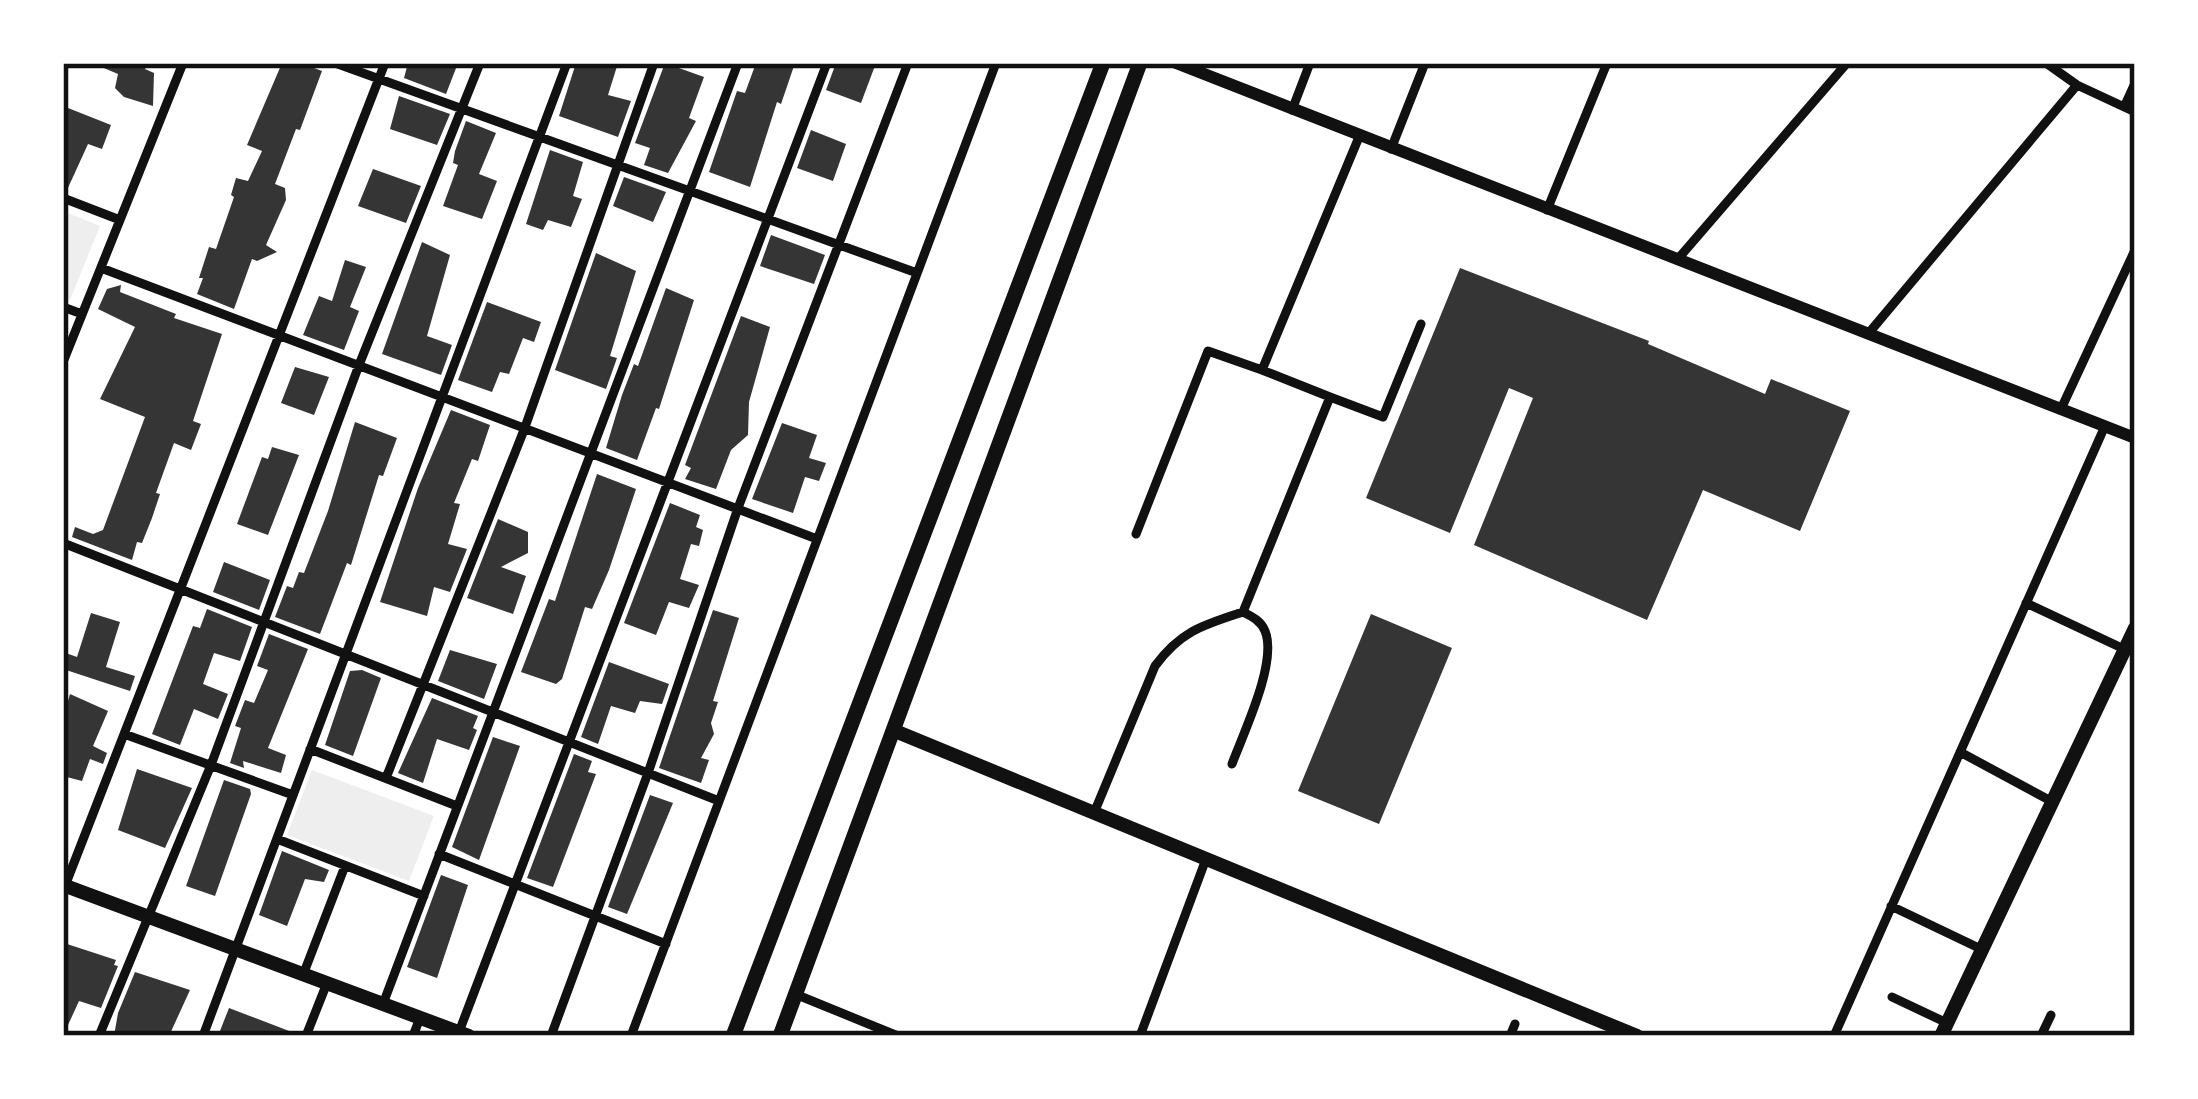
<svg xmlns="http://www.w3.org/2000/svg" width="2198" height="1099" font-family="'Playfair Display',serif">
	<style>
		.green { fill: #eee }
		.building { fill: #353535 }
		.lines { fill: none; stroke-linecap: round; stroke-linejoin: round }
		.minor { stroke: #111; stroke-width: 9 }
		.tertiary { stroke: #111; stroke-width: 12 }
		.secondary { stroke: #111; stroke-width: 14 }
		.primary { stroke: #111; stroke-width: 15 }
		.neatline { fill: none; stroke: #111; stroke-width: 4.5 }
	</style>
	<rect width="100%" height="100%" fill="#fff"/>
	<path class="green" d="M63,211L100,226L70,300L63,297Z
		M312,770L434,816L409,881L287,835Z"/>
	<path class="building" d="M92,63H148L145,69L154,73L153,106L124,97L115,88L118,74Z
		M282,63H301L322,71L300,130L296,129L275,184L285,188L286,200L266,245L277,252L257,261L252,259L234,309L197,294L203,278H199L209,247L216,249L234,197L231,195L236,178L248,181L262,151L247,145Z
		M408,63H458L446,94L404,78Z
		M576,63H618L608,95L631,101L618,137L559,116Z
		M665,63L704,77L689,118L696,121L668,173L644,165L650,148L635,143Z
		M756,63H795L781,104L777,102L750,187L709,172L737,91L745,93Z
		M836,63H876L861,103L826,90Z
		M399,96L450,114L437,145L390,129Z
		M68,108L111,125L102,149L88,144L67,190L63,189V119Z
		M466,121L496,133L479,174L497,181L482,219L443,206L458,165L453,163L455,151Z
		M811,130L846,144L833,181L797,168Z
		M550,150L583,162L573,196L582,199L571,227L548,220L543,230L526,224Z
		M373,169L421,186L406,223L358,206Z
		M624,177L666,192L653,222L613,206Z
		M771,235L825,255L814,284L760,266Z
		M422,242L450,255L427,336L452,345L441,375L382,354Z
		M596,253L636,271L610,356L617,358L606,389L555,370Z
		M345,260L366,267L350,307L359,311L344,350L303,335L319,296L332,301Z
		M1460,268L1649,341L1648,344L1765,394L1771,379L1850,411L1800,531L1703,490L1647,620L1474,545L1533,398L1509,388L1450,533L1366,498Z
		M121,285L120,292L176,314L174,318L222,334L193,421L201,424L191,450L174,443L156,493L160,494L152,518L142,543L137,542L132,560L72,537L75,527L93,534L103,530L145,417L100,399L135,327L98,309L107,289Z
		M666,288L694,300L659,409L656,408L637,460L606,448L622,395L634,364L638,366Z
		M487,302L541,322L534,342L523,338L509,374L500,372L492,392L458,380Z
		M741,316L770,327L749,402L748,435L731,450L716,489L685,479L691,468L685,465Z
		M295,367L329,377L314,415L281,403Z
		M451,410L490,425L478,461L472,459L454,503L460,504L448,544L467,549L450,592L434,587L427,616L380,602L418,488Z
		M355,422L397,438L383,476L379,475L351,565L347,563L320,634L275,617L287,586L293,588L299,572L304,573L328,511Z
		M782,423L817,435L809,458L826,463L819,481L805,477L793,513L752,499Z
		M272,447L299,455L268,535L237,524L262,457L268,459Z
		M597,474L636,489L609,570L592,609L585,607L562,679L556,684L521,672L549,599L555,601Z
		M670,503L700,515L696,527L703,530L699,546L691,544L680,579L699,585L689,608L669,602L656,635L624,623Z
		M498,519L528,532V553L501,567L526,576L513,614L467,598Z
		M224,562L270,580L259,610L213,592Z
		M207,609L252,627L240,661L214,653L203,684L228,694L218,719L194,709L180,745L152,734L193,626L200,628Z
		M713,610L739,618L713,701L718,702L711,723L714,734L701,758L709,760L701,783L659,768Z
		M91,613L120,622L106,667L135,676L130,691L63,669V652L77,657Z
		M1371,614L1452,648L1379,824L1298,791Z
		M269,634L308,649L268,748L286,755L281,773L243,761L244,768L230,763L241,728L235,726L245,700L254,703L268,670L257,666Z
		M450,650L497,664L484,699L438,681Z
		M609,662L669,684L662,704L640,701L635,713L611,706L598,744L581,737Z
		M362,670L381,678L353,756L325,745L350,671Z
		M70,694L108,711L93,746L107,753L103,764L90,759L82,781L63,776V718Z
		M432,698L478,716L473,728L477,730L469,750L437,739L423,783L398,773Z
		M493,737L520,746L479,860L452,847Z
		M574,754L592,761L588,772L596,774L553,887L527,878Z
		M137,769L192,788L165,848L118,830Z
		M224,780L250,789L251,794L215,896L186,886Z
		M650,795L673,803L627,914L608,907Z
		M282,851L329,870L324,882L305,879L287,926L259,915Z
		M441,875L468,885L437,978L407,967Z
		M67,944L116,960L114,965L118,966L101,1008L79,1001L63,1036V960Z
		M135,972L190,990L169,1036H114L118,1013Z
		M229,1008L297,1034V1036H218Z"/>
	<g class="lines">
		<path class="minor" d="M335,63L917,273
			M2046,63L2077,85L2135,112
			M2124,107L2135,83
			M1292,110L1310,63
			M1391,149L1425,63
			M63,198L120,220
			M1547,210L1607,63
			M1677,260L1847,63
			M101,268L817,539
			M63,307L82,314
			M1868,334L2077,85
			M63,362L183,63
			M1330,397L1383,417L1421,324
			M2061,409L2135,250
			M1136,534L1208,351L1262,370
			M63,543L719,801
			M2026,603L2124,649
			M124,734L293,795
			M310,749L457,806
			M1960,752L2051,801
			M1232,764C1243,734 1278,662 1265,631C1261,621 1253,617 1243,612
			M386,778L524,430L654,63
			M1094,813L1155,666C1181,631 1203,625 1243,612L1330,397L1262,370L1359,137
			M277,839L424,896
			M439,854L666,944
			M63,891L385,63
			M1891,906L1981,949
			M303,975L345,866
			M795,994L898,1036
			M1892,997L1947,1023
			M383,1004L738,63
			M459,1032L827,63
			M99,1036L211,765L359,365L480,63
			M203,1036L567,63
			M306,1036L327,983
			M413,1036L420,1018
			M551,1036L648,773L738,508L908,63
			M631,1036L996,63
			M1140,1036L1206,859
			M1510,1036L1515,1024
			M1834,1036L2105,426
			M2041,1036L2051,1015"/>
		<path class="tertiary" d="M1176,63L2135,438"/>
		<path class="secondary" d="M895,731L1637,1036
			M63,885L469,1036
			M1941,1036L2135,628"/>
		<path class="primary" d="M733,1036L1103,63
			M780,1036L1140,63"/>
	</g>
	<rect width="2198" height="1099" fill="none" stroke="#ffffff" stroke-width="132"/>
	<rect x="66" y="66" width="2066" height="967" class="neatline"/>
</svg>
